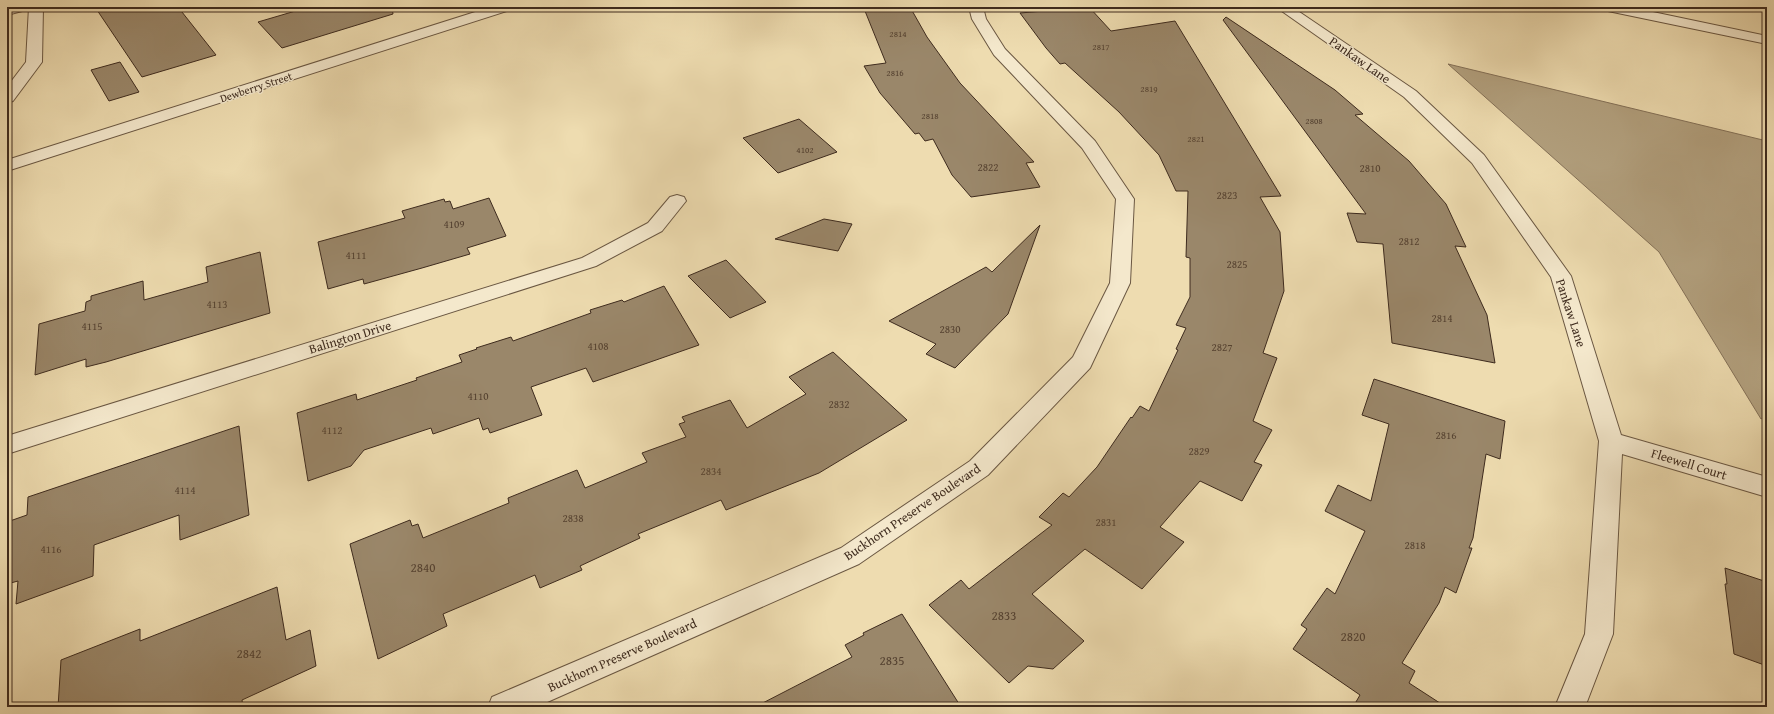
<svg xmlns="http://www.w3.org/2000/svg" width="1774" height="714" font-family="'Gentium Book Plus',serif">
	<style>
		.water { fill: #b2a07e; stroke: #847158 }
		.building { fill: #9a876a; stroke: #3e2b1e }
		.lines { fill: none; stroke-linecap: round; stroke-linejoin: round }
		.minor-casing { stroke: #6a5742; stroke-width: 2 }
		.minor { fill: #f4e8cc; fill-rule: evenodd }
		.labels { text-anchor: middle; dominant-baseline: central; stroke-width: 3; stroke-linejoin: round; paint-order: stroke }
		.far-number-label { font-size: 9px; fill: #554231 }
		.far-street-label { font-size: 11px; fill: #3e2b1e; stroke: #f4e8cc }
		.number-label { font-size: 11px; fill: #554231 }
		.street-label { font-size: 13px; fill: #3e2b1e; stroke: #f4e8cc }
		.near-number-label { font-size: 13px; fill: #554231 }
	</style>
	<rect width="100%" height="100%" fill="#eedcb0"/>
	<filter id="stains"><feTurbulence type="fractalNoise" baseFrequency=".005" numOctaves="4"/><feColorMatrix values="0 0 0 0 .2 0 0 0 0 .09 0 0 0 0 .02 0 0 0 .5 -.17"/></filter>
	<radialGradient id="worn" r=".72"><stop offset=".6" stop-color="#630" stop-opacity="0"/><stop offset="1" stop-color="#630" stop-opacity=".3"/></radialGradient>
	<path class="water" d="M1448,64L1767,141V416L1761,419L1659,252Z"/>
	<path class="building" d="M95,7H178L216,55L142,77Z
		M309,7H392L393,14L282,48L258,22Z
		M910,7L927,37L960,83L1034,162L1026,163L1040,187L971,197L952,175L933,139L925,141L919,133L915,134L880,93L864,66L886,63L865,11Z
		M1041,7H1089L1111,31L1175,21L1281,196L1260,197L1280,232L1284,291L1263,353L1277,358L1253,421L1272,430L1254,462L1262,465L1242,501L1200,481L1160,527L1184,542L1142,589L1085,549L1032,594L1084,641L1053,669L1028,666L1009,683L929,605L961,580L969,589L1052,525L1039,517L1063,493L1069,497L1097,467L1131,417L1132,418L1140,406L1149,411L1178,350L1176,349L1186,328L1176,325L1190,297V258L1186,257L1188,191H1176L1159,155L1144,139L1119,112L1065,63L1060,64L1046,48L1020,13L1044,11Z
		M1226,17L1335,90L1363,114L1355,115L1409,161L1446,204L1466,247L1455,246L1487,315L1495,363L1392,343L1383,244L1357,242L1347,213L1366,214L1223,20Z
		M120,62L139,92L109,101L91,70Z
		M799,119L837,152L778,173L743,138Z
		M489,198L506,236L467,248L470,254L422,268L364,284L363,279L328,289L318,242L405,218L402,211L444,199L445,202L450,201L453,209Z
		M824,219L852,224L838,251L775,239Z
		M1040,225L1008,314L955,368L926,354L936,344L889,321L986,267L992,272Z
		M260,252L270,313L106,362L86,367V359L35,375L39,324L85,311L86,302L91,300V296L143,281L144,300L208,282L206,267Z
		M726,260L766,302L730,318L688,276Z
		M664,286L699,345L593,382L586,368L531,387L542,415L490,433L488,428L483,430L479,418L433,434L431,428L364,450L351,466L308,481L297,413L356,394L357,400L417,380L416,378L462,362L459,355L477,349L476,348L511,337L513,341L591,313L590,310L622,300L624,302Z
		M833,352L907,420L819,473L726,510L721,500L638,534L640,538L580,566L582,570L540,588L535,575L443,614L447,626L378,659L350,544L410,520L412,526L418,524L423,538L509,503L508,498L577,470L585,488L647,462L642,453L686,437L679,424L685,422L682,417L730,400L747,428L806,394L789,377Z
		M1374,379L1505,421L1500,459L1486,454L1473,538L1469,548H1472L1456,593L1445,587L1439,603L1402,663L1415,671L1409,683L1446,707H1353L1360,695L1293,649L1307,629L1301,625L1327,588L1335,594L1365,531L1325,511L1338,485L1371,501L1389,424L1362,415Z
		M239,426L249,515L180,540L179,515L94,545L93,576L16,604L18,581L7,584V522L27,515L28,497Z
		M1725,568L1767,582V666L1734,654L1725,584H1727Z
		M277,587L286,640L310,630L316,666L242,700L243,707H58L61,660L140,629V641Z
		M902,614L961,707H755L852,657L845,645L864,635L863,633Z"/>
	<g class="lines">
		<g class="minor-casing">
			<path id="minor" d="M7,7H28L26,10L7,15Z
				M29,7H43L42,62L13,101L7,103V87L26,62Z
				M491,7H512L510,10L7,171V160Z
				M969,7H983L986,19L1005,49L1095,141L1134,199L1130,283L1090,368L988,475L859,564L536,707H488L492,697L841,548L970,461L1073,357L1110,283L1116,199L1082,148L994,55L972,19Z
				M1276,7H1292L1416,91L1484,155L1571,276L1621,435L1767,477V497L1622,454L1613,634L1585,707H1555L1585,634L1599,441L1551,277L1472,163L1404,97Z
				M1601,7H1629L1767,36V44L1608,11L1603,10Z
				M677,195L684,197L686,201L662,231L596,266L7,454V436L582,258L648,223L670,197Z"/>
		</g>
		<use href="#minor" class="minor"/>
	</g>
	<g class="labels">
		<g class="far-number-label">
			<text x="898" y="33">2814</text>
			<text x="1101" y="46">2817</text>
			<text x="895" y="72">2816</text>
			<text x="1149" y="88">2819</text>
			<text x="930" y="115">2818</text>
			<text x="1314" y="120">2808</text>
			<text x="1196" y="138">2821</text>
			<text x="805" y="149">4102</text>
		</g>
		<g class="far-street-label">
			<text transform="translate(256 87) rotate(-18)">Dewberry Street</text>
		</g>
		<g class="number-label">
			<text x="988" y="167">2822</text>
			<text x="1370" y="168">2810</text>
			<text x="1227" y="195">2823</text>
			<text x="454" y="224">4109</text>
			<text x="1409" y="241">2812</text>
			<text x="356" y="255">4111</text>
			<text x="1237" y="264">2825</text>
			<text x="217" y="304">4113</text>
			<text x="1442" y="318">2814</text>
			<text x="92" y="326">4115</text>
			<text x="950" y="329">2830</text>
			<text x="598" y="346">4108</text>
			<text x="1222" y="347">2827</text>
			<text x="478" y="396">4110</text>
			<text x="839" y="404">2832</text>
			<text x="332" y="430">4112</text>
			<text x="1446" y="435">2816</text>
			<text x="1199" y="451">2829</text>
			<text x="711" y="471">2834</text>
			<text x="185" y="490">4114</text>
			<text x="573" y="518">2838</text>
			<text x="1106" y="522">2831</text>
			<text x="1415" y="545">2818</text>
			<text x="51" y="549">4116</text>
		</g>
		<g class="street-label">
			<text transform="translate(1360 60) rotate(35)">Pankaw Lane</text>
			<text transform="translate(1571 313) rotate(72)">Pankaw Lane</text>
			<text transform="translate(350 337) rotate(-17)">Balington Drive</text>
			<text transform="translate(1689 464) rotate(17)">Fleewell Court</text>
			<text transform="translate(912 512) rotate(-34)">Buckhorn Preserve Boulevard</text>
			<text transform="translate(622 655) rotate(-24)">Buckhorn Preserve Boulevard</text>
		</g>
		<g class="near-number-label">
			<text x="423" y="567">2840</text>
			<text x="1004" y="615">2833</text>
			<text x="1353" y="636">2820</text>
			<text x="249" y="653">2842</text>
			<text x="892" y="660">2835</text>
		</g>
	</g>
	<rect width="1774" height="714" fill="none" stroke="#eedcb0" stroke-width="24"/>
	<rect x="8" y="8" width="1758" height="698" fill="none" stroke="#3e2b1e" stroke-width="2"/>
	<rect x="12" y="12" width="1750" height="690" fill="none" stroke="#3e2b1e"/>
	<rect width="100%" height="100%" filter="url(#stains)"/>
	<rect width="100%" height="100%" fill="url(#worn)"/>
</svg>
